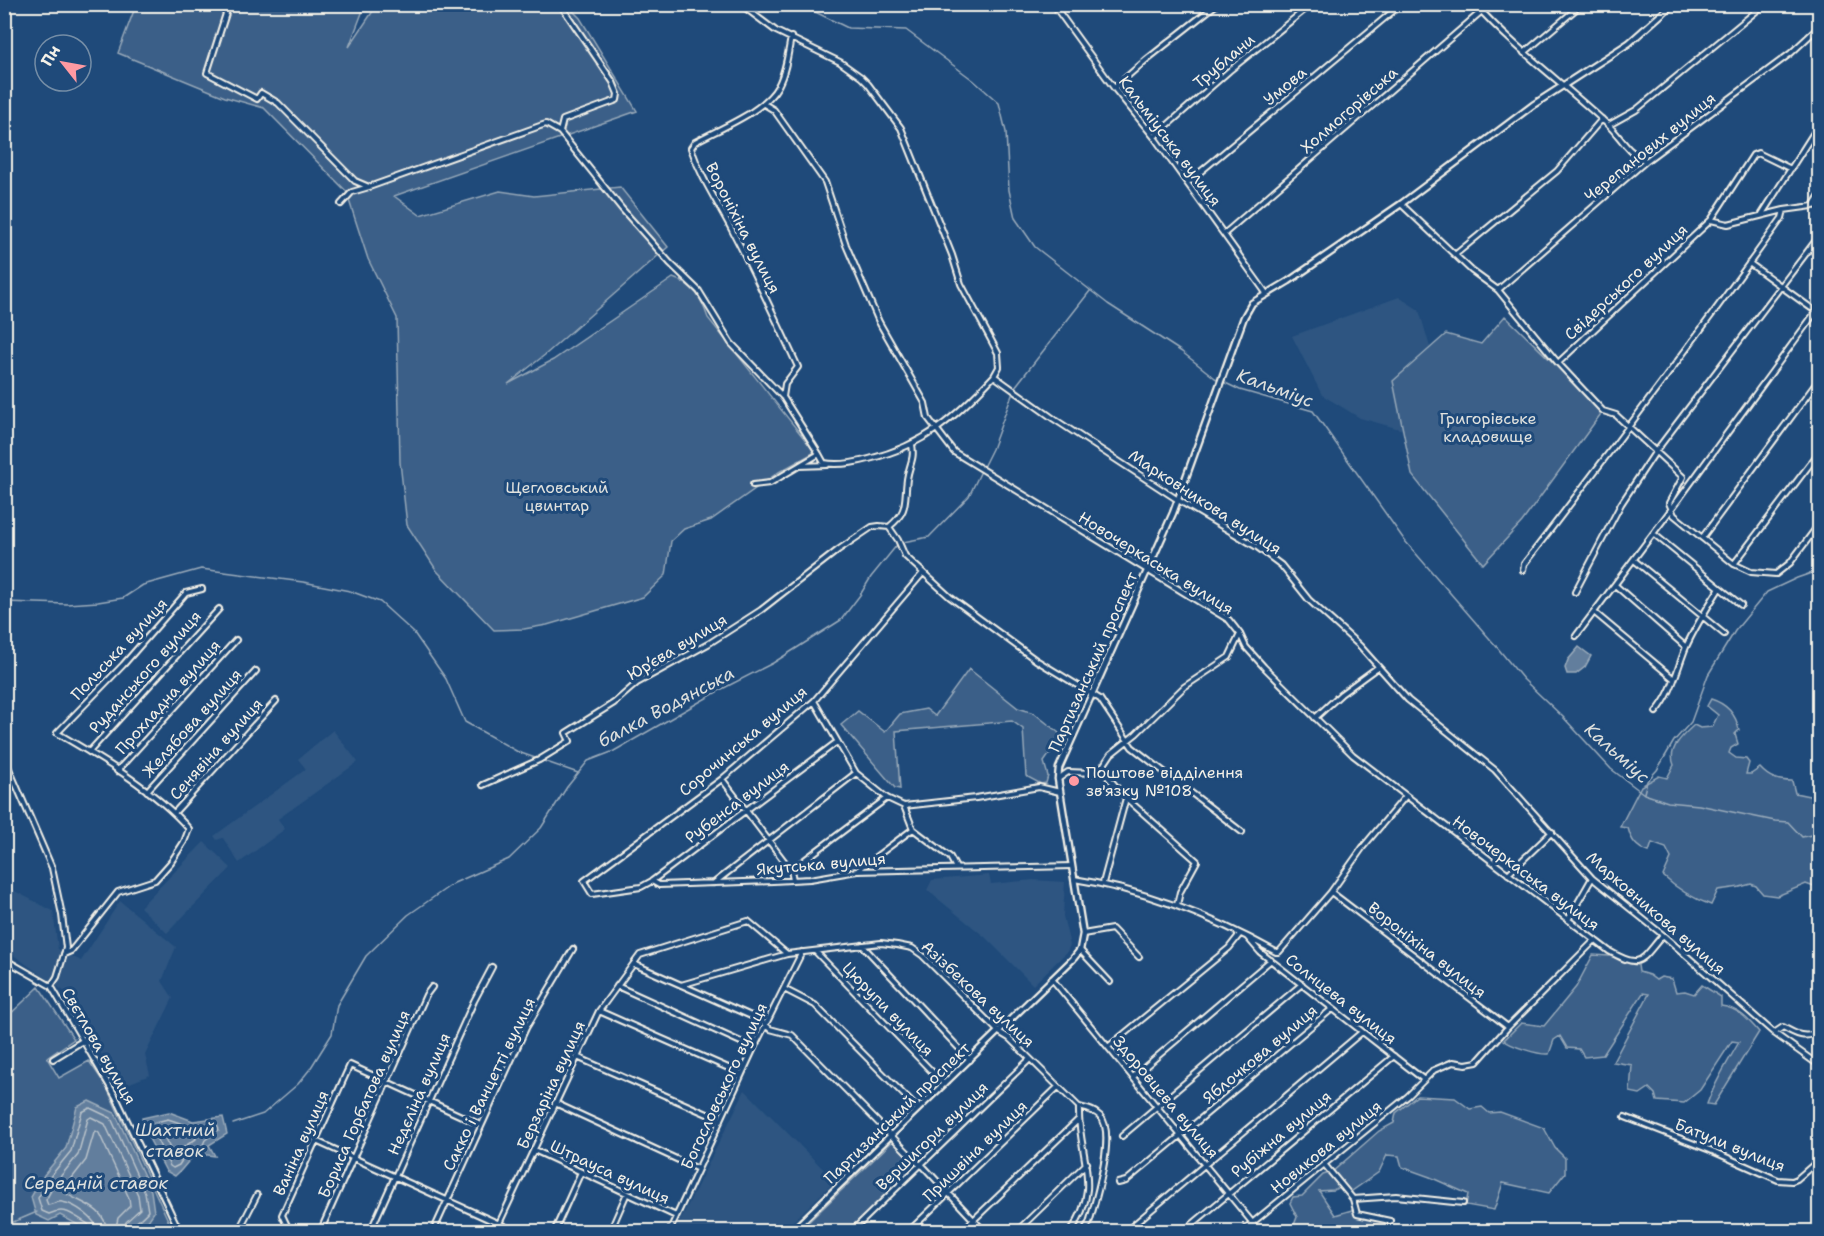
<svg xmlns="http://www.w3.org/2000/svg" width="1824" height="1236" font-family="'Shantell Sans',sans-serif">
	<style>
		.built { fill: #2d5581 }
		.green { fill: #3a5f88; stroke: #97a8b8; stroke-width: 1.5 }
		.water { fill: #627e9d; stroke: #9cacbb; stroke-width: 1.5 }
		.lines { fill: none; stroke-linecap: round; stroke-linejoin: round }
		.shore { stroke: #bac3ca; stroke-width: 1.5 }
		.stream { stroke: #9cacbb; stroke-width: 1.5 }
		.minor-casing { stroke: #f4f1e8; stroke-width: 8 }
		.tertiary-casing { stroke: #f4f1e8; stroke-width: 9 }
		.minor { stroke: #1f4a7a; stroke-width: 4 }
		.tertiary { stroke: #1f4a7a; stroke-width: 4.5 }
		.poi-dot { fill: #ff9aa2; stroke: #1f4a7a; stroke-width: 2 }
		.labels { text-anchor: middle; dominant-baseline: central; stroke-width: 6; stroke-linejoin: round; paint-order: stroke }
		.street-label { font-size: 16px; fill: #f4f1e8; stroke: #1f4a7a }
		.park-label { font-size: 16px; fill: #e1e2de; stroke: #1f4a7a }
		.poi-label { font-size: 16px; fill: #f4f1e8; stroke: #1f4a7a; text-anchor: start }
		.water-label { font-size: 18px; font-style: italic; fill: #dee0dd; stroke: #1f4a7a }
	</style>
	<rect width="100%" height="100%" fill="#1f4a7a"/>
	<filter id="ink" filterUnits="userSpaceOnUse"><feTurbulence type="fractalNoise" baseFrequency=".0167" numOctaves="2"/><feDisplacementMap in="SourceGraphic" scale="12" xChannelSelector="R" yChannelSelector="G"/><feConvolveMatrix kernelMatrix="1 2 1 2 8 2 1 2 1" color-interpolation-filters="sRGB"/></filter>
	<g filter="url(#ink)">
		<path class="built" d="M1399,297L1419,310L1430,347L1393,381L1403,430L1360,418L1322,395L1292,336Z
			M333,730L358,762L278,819L285,829L239,863L223,838L217,840L214,836L306,769L298,759Z
			M204,842L231,868L167,933L140,907Z
			M989,875L991,884L1033,880L1065,882L1063,916L1070,945L1067,952L1033,985L985,937L927,890L932,880Z
			M5,886L53,911L58,949L81,961L120,901L176,947L162,981L173,998L145,1055L150,1075L120,1087L65,992L5,949Z
			M745,1090L835,1181L783,1231H675Z"/>
		<path class="green" d="M136,5H365L349,47L377,5H567L580,18L637,111L394,196L420,215L500,191L534,196L620,187L668,247L546,354L508,384L553,360L673,278C694,285 701,297 708,318L815,452L779,472L711,520L684,529L671,541L666,575L643,597L547,625L524,629L494,630L437,571L407,525L400,462L397,318L368,259L346,191L264,108L225,97L118,53Z
			M1505,316L1603,411L1522,522L1483,564L1412,475L1393,381L1446,334L1481,344Z
			M969,669L1018,708L1034,713L1059,733L1058,742L1044,762L1048,776L1046,783L1041,784L1026,776L1023,729L1012,721L896,731L900,789L895,788L841,725L858,711L885,732L900,714L926,709L935,716Z
			M1711,699C1727,704 1736,714 1739,730L1735,734L1738,744L1731,748L1729,753L1736,758L1746,759L1749,763L1746,774H1751L1760,768C1769,778 1778,781 1792,781L1795,793L1819,798V893L1814,887L1806,884L1777,896L1763,894L1756,886L1751,884L1740,887L1718,890L1711,905C1692,898 1678,890 1663,876L1671,858L1666,848L1652,843L1649,852C1636,848 1631,840 1628,828L1620,827L1641,786L1659,776L1667,778L1674,765C1667,749 1683,735 1694,725L1700,728L1712,727L1718,715L1707,706Z
			M1593,955L1610,956L1638,965L1639,972L1649,975L1656,980L1661,977L1672,979L1676,992L1685,991L1694,994L1702,985L1721,997V1006C1738,1008 1748,1019 1759,1032L1714,1105L1707,1104C1715,1081 1728,1062 1739,1042L1732,1041L1700,1090L1684,1103L1657,1101L1655,1094L1649,1088L1640,1094L1630,1092L1632,1065L1613,1062L1649,994L1643,993L1603,1055L1584,1057L1579,1049L1567,1048L1560,1036L1554,1040L1549,1054C1539,1055 1510,1046 1504,1040L1521,1023L1544,1026L1576,987Z
			M39,987L74,1039L47,1058L59,1078L89,1061L106,1086L173,1231L5,1232V1019Z
			M1417,1096L1455,1098L1470,1109L1482,1107L1489,1113L1500,1112L1544,1128L1555,1148L1565,1158V1173L1549,1193L1503,1183L1494,1210L1466,1205L1468,1194L1430,1177L1402,1167L1399,1156L1387,1155L1379,1172L1349,1193L1342,1186L1333,1190L1319,1191L1335,1215L1355,1209L1384,1221L1387,1230L1392,1231H1295L1294,1225L1297,1217L1290,1203L1293,1197L1302,1196L1323,1175L1332,1172L1379,1131L1394,1123L1396,1113Z
			M893,1141L916,1165L848,1231H799Z"/>
		<path class="water" d="M1579,647L1591,656L1585,667L1576,674H1567L1565,668L1568,660Z
			M89,1101L115,1113L151,1191L154,1212L148,1221L134,1232L89,1231L60,1215L49,1221L36,1215L31,1197L44,1175L66,1148L77,1107Z
			M169,1112L193,1121L223,1117L227,1134L209,1145L215,1156C186,1151 194,1160 175,1176L166,1171L145,1131L142,1118Z"/>
		<g class="lines">
			<path class="shore" d="M168,1119L192,1127L217,1124L219,1130L205,1140L202,1147L186,1154L179,1165L173,1168L170,1166L150,1126L152,1123Z
				M168,1127L195,1135L196,1139L173,1154L161,1131L162,1128Z
				M91,1232L88,1224C72,1215 66,1206 49,1214L42,1211L38,1198L49,1178L71,1151L82,1112L90,1108L111,1118L145,1193L148,1211C143,1218 132,1223 131,1232
				M98,1232C97,1219 75,1204 62,1202C58,1201 53,1204 48,1205L46,1200L55,1183L78,1155L88,1119L91,1117L105,1124L138,1195L140,1209L126,1222L124,1232
				M107,1232C106,1206 78,1203 62,1191L86,1160L94,1133L96,1131L99,1133L129,1198L130,1206L118,1218L115,1232"/>
			<path class="stream" d="M799,4L848,28L906,30L973,80L999,103L1006,132L1009,190L1015,218L1035,247L1108,304L1182,352L1215,378L1240,390L1313,411L1405,541L1496,646L1523,679L1563,717L1611,769L1644,794L1668,802L1699,805L1775,821L1788,822L1802,837L1816,834L1820,837
				M983,467L992,449L1015,387L1090,291
				M4,602L67,604L98,602L123,598L143,585L201,569L303,582L350,591L380,602L414,633L446,679L465,722L518,752L578,773
				M1644,793L1647,781L1657,770L1674,741L1691,722L1708,675L1735,631L1767,592L1797,578L1820,570
				M1820,847L1816,861L1820,864
				M233,1124L263,1114L298,1084L310,1069L332,1034L337,1005L366,956L408,915L454,883L509,859L541,828L567,787L588,761L614,751L722,689L773,663L841,620L860,595L871,577L897,545L903,542L929,537L969,496L981,471
				M4,1226L37,1212"/>
			<g class="minor-casing">
				<path id="minor" d="M229,4L207,73L257,99L261,93L278,103L355,181L369,187
					M560,4L613,82L618,94L617,100L563,120L560,132L622,209L670,263L699,291L731,343L783,397L819,454
					M740,4L776,31L840,62L861,77L868,84L901,128L952,255L961,284L998,353L999,367L994,376L1054,419L1178,500L1257,547L1281,565L1309,600L1360,646L1408,700L1495,770L1592,878L1663,935L1774,1033L1820,1066
					M1053,4L1114,88L1154,137L1266,293
					M1475,4C1515,49 1563,83 1606,123C1623,138 1624,150 1646,161
					M1057,9L1062,4
					M1524,53L1582,4
					M1114,88L1146,60L1217,4
					M764,104L774,110L825,182L846,245L879,322L925,403L928,418L954,452L1229,620L1240,634L1246,647L1264,667L1353,755L1609,951C1642,970 1640,961 1663,935
					M1609,125L1636,110L1765,4
					M1154,137L1229,71L1312,4
					M1187,183L1398,7
					M341,204L352,192L369,187L540,126L546,124L560,132
					M1401,204L1472,271L1498,290L1558,363L1603,411L1616,415L1683,477L1669,503L1674,515L1734,564L1751,572L1776,574L1790,563L1820,523
					M1813,206L1820,195
					M1762,214L1820,123
					M1711,220L1728,224L1784,210L1820,205
					M1224,234L1490,4
					M1456,254L1557,171L1602,119
					M1749,263L1811,308
					M1498,290L1646,161L1791,53L1820,26
					M1558,363L1711,220L1753,155L1758,153L1791,169
					M783,397L785,384L798,367C777,322 757,278 734,234C719,204 702,181 691,148L695,142C720,128 764,112 778,86C786,71 788,53 791,37
					M912,445C915,459 909,465 907,479C904,501 909,511 889,527L898,540L905,556L950,597L1036,660L1100,699L1132,747L1242,832
					M799,466L827,465
					M753,485L770,483L819,454L824,463C839,466 854,463 869,459C925,445 955,418 994,376
					M1654,534L1741,605
					M1702,538L1820,378
					M1634,560L1724,634
					M1734,564L1820,451
					M1523,570L1524,564C1612,450 1698,335 1782,218L1784,210
					M923,573L814,701L722,779L584,881L592,894L641,887L652,881L659,885L773,881L810,879L857,871L1072,866
					M1615,585L1686,647
					M1575,592L1621,504L1656,451L1820,235
					M1595,613L1674,679
					M1576,636L1679,499L1820,306
					M814,701L856,773L887,798L904,806L976,798L1039,787L1060,792
					M1656,712C1672,694 1677,669 1686,647C1695,627 1707,608 1719,589
					M1315,718L1341,694L1378,667
					M89,752L219,609
					M4,757L52,868L62,915L66,948L57,977L51,986
					M1101,769L1126,798L1197,861L1180,892L1177,905
					M117,771L236,640
					M722,779L791,870L793,880
					M1058,779L1068,772L1093,773L1101,769L1111,754L1136,734L1184,687L1229,657L1240,634
					M483,785L539,760L570,741L566,733L614,703L637,683L708,644L761,610L838,550L872,527L879,526L889,527
					M147,791L256,671
					M904,806L913,829L950,857L956,868
					M175,812L276,701
					M791,870L887,798
					M858,870L913,829
					M1508,874L1552,832
					M1074,879C1145,890 1213,917 1276,952H1279L1331,892L1363,847L1405,797
					M652,881L837,742
					M714,883L856,773
					M1103,883L1126,798
					M1331,892L1508,1027
					M1568,920L1592,878
					M1083,934L1112,929L1139,957
					M1247,937L1260,952L1423,1079
					M862,945L970,1060
					M1080,950L1110,982
					M815,951L944,1084
					M64,954L71,951L118,892L155,880L171,862L184,842L189,829C155,790 102,759 57,733L123,665L186,593L202,589
					M4,959L51,986L116,1097L180,1232
					M634,964L760,1020L770,1029L792,1035L920,1165L923,1166L985,1232
					M1052,979L1260,1232
					M681,985L787,954L881,943L897,945L912,948L922,955L999,1032L1009,1038L1079,1107C1077,1154 1104,1186 1070,1232
					M617,986L754,1048
					M784,989L815,1005L918,1109
					M599,1011L742,1074
					M1774,1033L1783,1027C1795,1034 1806,1040 1820,1031
					M1108,1047L1229,948L1240,934
					M577,1057L721,1120
					M53,1059L84,1040
					M1133,1077L1271,960
					M555,1103L698,1169
					M1079,1107C1087,1109 1094,1110 1100,1116C1117,1133 1095,1202 1089,1223L1083,1232
					M1625,1117L1710,1150L1778,1180L1792,1181L1797,1179L1820,1159
					M1122,1136L1302,984
					M316,1141L517,1232
					M534,1150L676,1216
					M1324,1164L1353,1199L1357,1214L1390,1221
					M1118,1183L1126,1181L1332,1009
					M1353,1199L1396,1196L1463,1203
					M238,1232L257,1195
					M290,1232L282,1215L350,1065L481,1125
					M320,1232L426,995L432,987
					M370,1232L474,1001L492,967
					M433,1232L526,1028L573,949
					M495,1232L599,1011L640,955L748,921L787,954
					M554,1232L581,1172
					M610,1232L627,1193
					M669,1232L754,1048L802,952
					M851,1232L1030,1059
					M908,1232L1058,1087
					M961,1232L1078,1120
					M1016,1232L1087,1163
					M1125,1232L1362,1032
					M1183,1232L1394,1056
					M1241,1232L1408,1096L1434,1070L1453,1062L1466,1064L1477,1062L1508,1027L1595,940
					M1813,1232L1820,1225"/>
			</g>
			<g class="tertiary-casing">
				<path id="tertiary" d="M791,1232L1073,959L1080,950L1083,934L1058,779L1059,768L1173,513L1244,317L1252,303L1289,281L1401,204L1533,105L1629,43L1673,4"/>
			</g>
			<use href="#minor" class="minor"/>
			<use href="#tertiary" class="tertiary"/>
		</g>
	</g>
	<circle class="poi-dot" cx="1074" cy="781" r="6"/>
	<g class="labels">
		<g class="street-label">
			<text transform="translate(1224 61) rotate(-40)">Трублани</text>
			<text transform="translate(1285 86) rotate(-40)">Умова</text>
			<text transform="translate(1349 110) rotate(-41)">Холмогорівська</text>
			<text transform="translate(1170 141) rotate(53)">Кальміуська вулиця</text>
			<text transform="translate(1650 147) rotate(-39)">Черепанових вулиця</text>
			<text transform="translate(743 228) rotate(63)">Вороніхіна вулиця</text>
			<text transform="translate(1626 282) rotate(-43)">Свiдерського вулиця</text>
			<text transform="translate(1205 502) rotate(33)">Марковникова вулиця</text>
			<text transform="translate(1156 563) rotate(32)">Новочеркаська вулиця</text>
			<text transform="translate(677 647) rotate(-31)">Юр’єва вулиця</text>
			<text transform="translate(119 649) rotate(-47)">Польська вулиця</text>
			<text transform="translate(1093 662) rotate(-66)">Партизанський проспект</text>
			<text transform="translate(145 672) rotate(-48)">Руданського вулиця</text>
			<text transform="translate(168 697) rotate(-48)">Прохладна вулиця</text>
			<text transform="translate(192 723) rotate(-48)">Желябова вулиця</text>
			<text transform="translate(743 741) rotate(-40)">Сорочинська вулиця</text>
			<text transform="translate(216 749) rotate(-48)">Сенявіна вулиця</text>
			<text transform="translate(737 802) rotate(-37)">Рубенса вулиця</text>
			<text transform="translate(821 864) rotate(-5)">Якутська вулиця</text>
			<text transform="translate(1526 873) rotate(37)">Новочеркаська вулиця</text>
			<text transform="translate(1656 913) rotate(41)">Марковникова вулиця</text>
			<text transform="translate(1427 950) rotate(38)">Вороніхіна вулиця</text>
			<text transform="translate(978 994) rotate(43)">Азізбекова вулиця</text>
			<text transform="translate(1341 999) rotate(38)">Солнцева вулиця</text>
			<text transform="translate(888 1009) rotate(46)">Цюрупи вулиця</text>
			<text transform="translate(99 1046) rotate(60)">Свєтлова вулиця</text>
			<text transform="translate(1260 1054) rotate(-40)">Яблочкова вулиця</text>
			<text transform="translate(489 1084) rotate(-64)">Сакко і Ванцетті вулиця</text>
			<text transform="translate(551 1085) rotate(-65)">Берзаріна вулиця</text>
			<text transform="translate(724 1086) rotate(-65)">Богословського вулиця</text>
			<text transform="translate(419 1094) rotate(-66)">Недєліна вулиця</text>
			<text transform="translate(1166 1097) rotate(50)">Здоровцева вулиця</text>
			<text transform="translate(364 1104) rotate(-66)">Бориса Горбатова вулиця</text>
			<text transform="translate(897 1113) rotate(-44)">Партизанський проспект</text>
			<text transform="translate(1281 1134) rotate(-40)">Рубіжна вулиця</text>
			<text transform="translate(932 1136) rotate(-44)">Вершигори вулиця</text>
			<text transform="translate(301 1143) rotate(-66)">Ваніна вулиця</text>
			<text transform="translate(1730 1145) rotate(22)">Батули вулиця</text>
			<text transform="translate(1326 1147) rotate(-39)">Новикова вулиця</text>
			<text transform="translate(975 1151) rotate(-44)">Пришвіна вулиця</text>
			<text transform="translate(610 1172) rotate(25)">Штрауса вулиця</text>
		</g>
		<g class="park-label">
			<text x="1488" y="418">Григорівське<tspan x="1488" dy="18">кладовище</tspan></text>
			<text x="557" y="487">Щегловський<tspan x="557" dy="18">цвинтар</tspan></text>
		</g>
		<g class="poi-label">
			<text x="1086" y="772">Поштове відділення<tspan x="1086" dy="18">зв'язку №108</tspan></text>
		</g>
		<g class="water-label">
			<text transform="translate(1275 388) rotate(20)">Кальміус</text>
			<text transform="translate(666 707) rotate(-28)">балка Водянська</text>
			<text transform="translate(1617 753) rotate(42)">Кальміус</text>
			<text x="175" y="1130">Шахтний<tspan x="175" dy="21">ставок</tspan></text>
			<text x="96" y="1183">Середній ставок</text>
		</g>
	</g>
	<rect width="1824" height="1236" fill="none" stroke="#1f4a7a" stroke-width="24"/>
	<rect x="12" y="12" width="1800" height="1212" fill="none" stroke="#f4f1e8" stroke-width="2" filter="url(#ink)"/>
	<g transform="translate(63 63) rotate(301)"><circle r="28" fill="#1f4a7a" stroke="#748da6" stroke-width="1.5"/>
	<path d="M0-4.5L10 22L0 15L-10 22Z" fill="#ff9aa2"/>
	<text y="-9" font-size="16" font-weight="bold" text-anchor="middle" fill="#f4f1e8">Пн</text>
	</g>
</svg>
